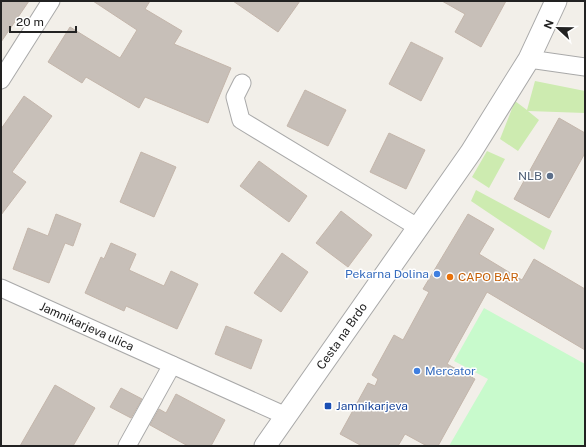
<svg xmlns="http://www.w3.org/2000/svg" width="586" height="447" font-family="'Public Sans',sans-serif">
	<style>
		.grass { fill: #cdebb0 }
		.park { fill: #c8facc }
		.building { fill: #c7bfb8; stroke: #c4b6ab }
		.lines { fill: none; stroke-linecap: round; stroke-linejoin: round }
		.minor-casing { stroke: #a9a9a9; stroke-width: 19 }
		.tertiary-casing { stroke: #a9a9a9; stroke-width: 23 }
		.minor { stroke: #fff; stroke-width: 17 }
		.tertiary { stroke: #fff; stroke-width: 21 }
		.service-dot { fill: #5c6f8a; stroke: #fff; stroke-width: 1.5 }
		.shop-dot { fill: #3f7fe0; stroke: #fff; stroke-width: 1.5 }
		.food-dot { fill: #e8710a; stroke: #fff; stroke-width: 1.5 }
		.transit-dot { fill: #1a4fb4; stroke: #fff; stroke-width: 1.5 }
		.labels { text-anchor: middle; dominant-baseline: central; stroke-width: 3; stroke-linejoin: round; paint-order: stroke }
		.service-label { font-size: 12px; fill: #4e5e75; stroke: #fff; text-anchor: end }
		.shop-label { font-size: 12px; fill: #366cbe; stroke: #fff; text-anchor: end }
		.food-label { font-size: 12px; fill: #c56008; stroke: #fff; text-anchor: start }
		.street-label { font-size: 12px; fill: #222; stroke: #fff }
		.transit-label { font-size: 12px; fill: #164399; stroke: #fff; text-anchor: start }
	</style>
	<rect width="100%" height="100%" fill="#f2efe9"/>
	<path class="grass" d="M535,81L585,91V113L528,111L539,120L518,151L500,139L515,101L527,110Z
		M487,151L505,159L489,188L472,177Z
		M476,190L552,231L544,250L471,201Z"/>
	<path class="park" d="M484,308L585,364V446H449L488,379L454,361Z"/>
	<path class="building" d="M1,1H29L1,42Z
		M93,1H150L145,9L182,31L174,44L231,68L208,123L145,97L139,108L86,77L82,83L48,62L70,27L120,58L137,30Z
		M233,1H300L278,32Z
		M442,1H506L481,47L455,32L465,14Z
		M411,42L443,58L421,101L389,84Z
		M305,90L346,110L328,146L287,126Z
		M24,96L52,116L12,172L26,182L1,215V129Z
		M559,118L585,133V153L549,218L514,199Z
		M389,133L425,150L406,189L370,172Z
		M141,152L176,167L154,217L120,202Z
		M259,161L307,196L289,222L240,186Z
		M341,211L372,235L348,267L316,243Z
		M56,214L81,224L73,246L65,243L49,283L13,269L28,228L48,236Z
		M468,214L494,229L479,254L522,280L534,259L585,289V350L487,292L447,364L475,379L438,446H427L405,434L398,446H362L340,434L368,383L375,386L378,379L372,375L394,335L403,340L429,292L423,289Z
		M111,243L136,254L129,270L164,286L171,271L198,284L177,329L126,306L124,311L85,293L101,257L104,259Z
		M282,253L308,272L281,312L254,293Z
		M226,326L262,340L251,369L215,354Z
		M55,385L95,408L73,446H20Z
		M121,388L142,399L131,418L110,407Z
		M176,394L225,420L211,446H188L150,425L159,409L166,413Z"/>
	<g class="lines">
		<g class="minor-casing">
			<g id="minor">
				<path d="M529,59L585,67"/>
				<path d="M1,80L51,1"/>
				<path d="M242,83L235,97L241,120L419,228"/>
				<path id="s1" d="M1,288L286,416"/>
				<path d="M127,446L172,365"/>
			</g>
		</g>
		<g class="tertiary-casing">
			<g id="tertiary">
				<path id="s2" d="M265,446L471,152L529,59L556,1"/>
			</g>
		</g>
		<use href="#minor" class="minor"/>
		<use href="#tertiary" class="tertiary"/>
	</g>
	<circle class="service-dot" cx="550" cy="176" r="4"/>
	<g class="shop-dot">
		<circle cx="437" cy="274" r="4"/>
		<circle cx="417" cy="371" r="4"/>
	</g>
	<circle class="food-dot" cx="450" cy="277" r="4"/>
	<rect class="transit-dot" x="324" y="402" width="8" height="8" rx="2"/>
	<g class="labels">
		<g class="service-label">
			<text x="542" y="176">NLB</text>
		</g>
		<g class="shop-label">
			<text x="429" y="274">Pekarna Dolina</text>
			<text x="425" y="371" text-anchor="start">Mercator</text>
		</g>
		<g class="food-label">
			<text x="458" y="277">CAPO BAR</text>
		</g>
		<g class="street-label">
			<text stroke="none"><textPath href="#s1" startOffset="94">Jamnikarjeva ulica</textPath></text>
			<text stroke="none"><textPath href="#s2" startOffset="134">Cesta na Brdo</textPath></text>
		</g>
		<g class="transit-label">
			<text x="336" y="406">Jamnikarjeva</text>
		</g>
	</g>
	<rect width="586" height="447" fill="none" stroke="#222222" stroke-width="4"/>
	<g transform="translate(558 28) rotate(292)" stroke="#ffffff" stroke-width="3" paint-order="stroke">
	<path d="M0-3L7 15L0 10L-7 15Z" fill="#222222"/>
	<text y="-6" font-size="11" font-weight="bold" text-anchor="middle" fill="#222222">N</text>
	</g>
	<path d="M10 26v6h66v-6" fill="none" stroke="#222222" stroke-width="2"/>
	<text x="16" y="26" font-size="12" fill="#222222" stroke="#ffffff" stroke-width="3" paint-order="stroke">20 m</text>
</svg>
